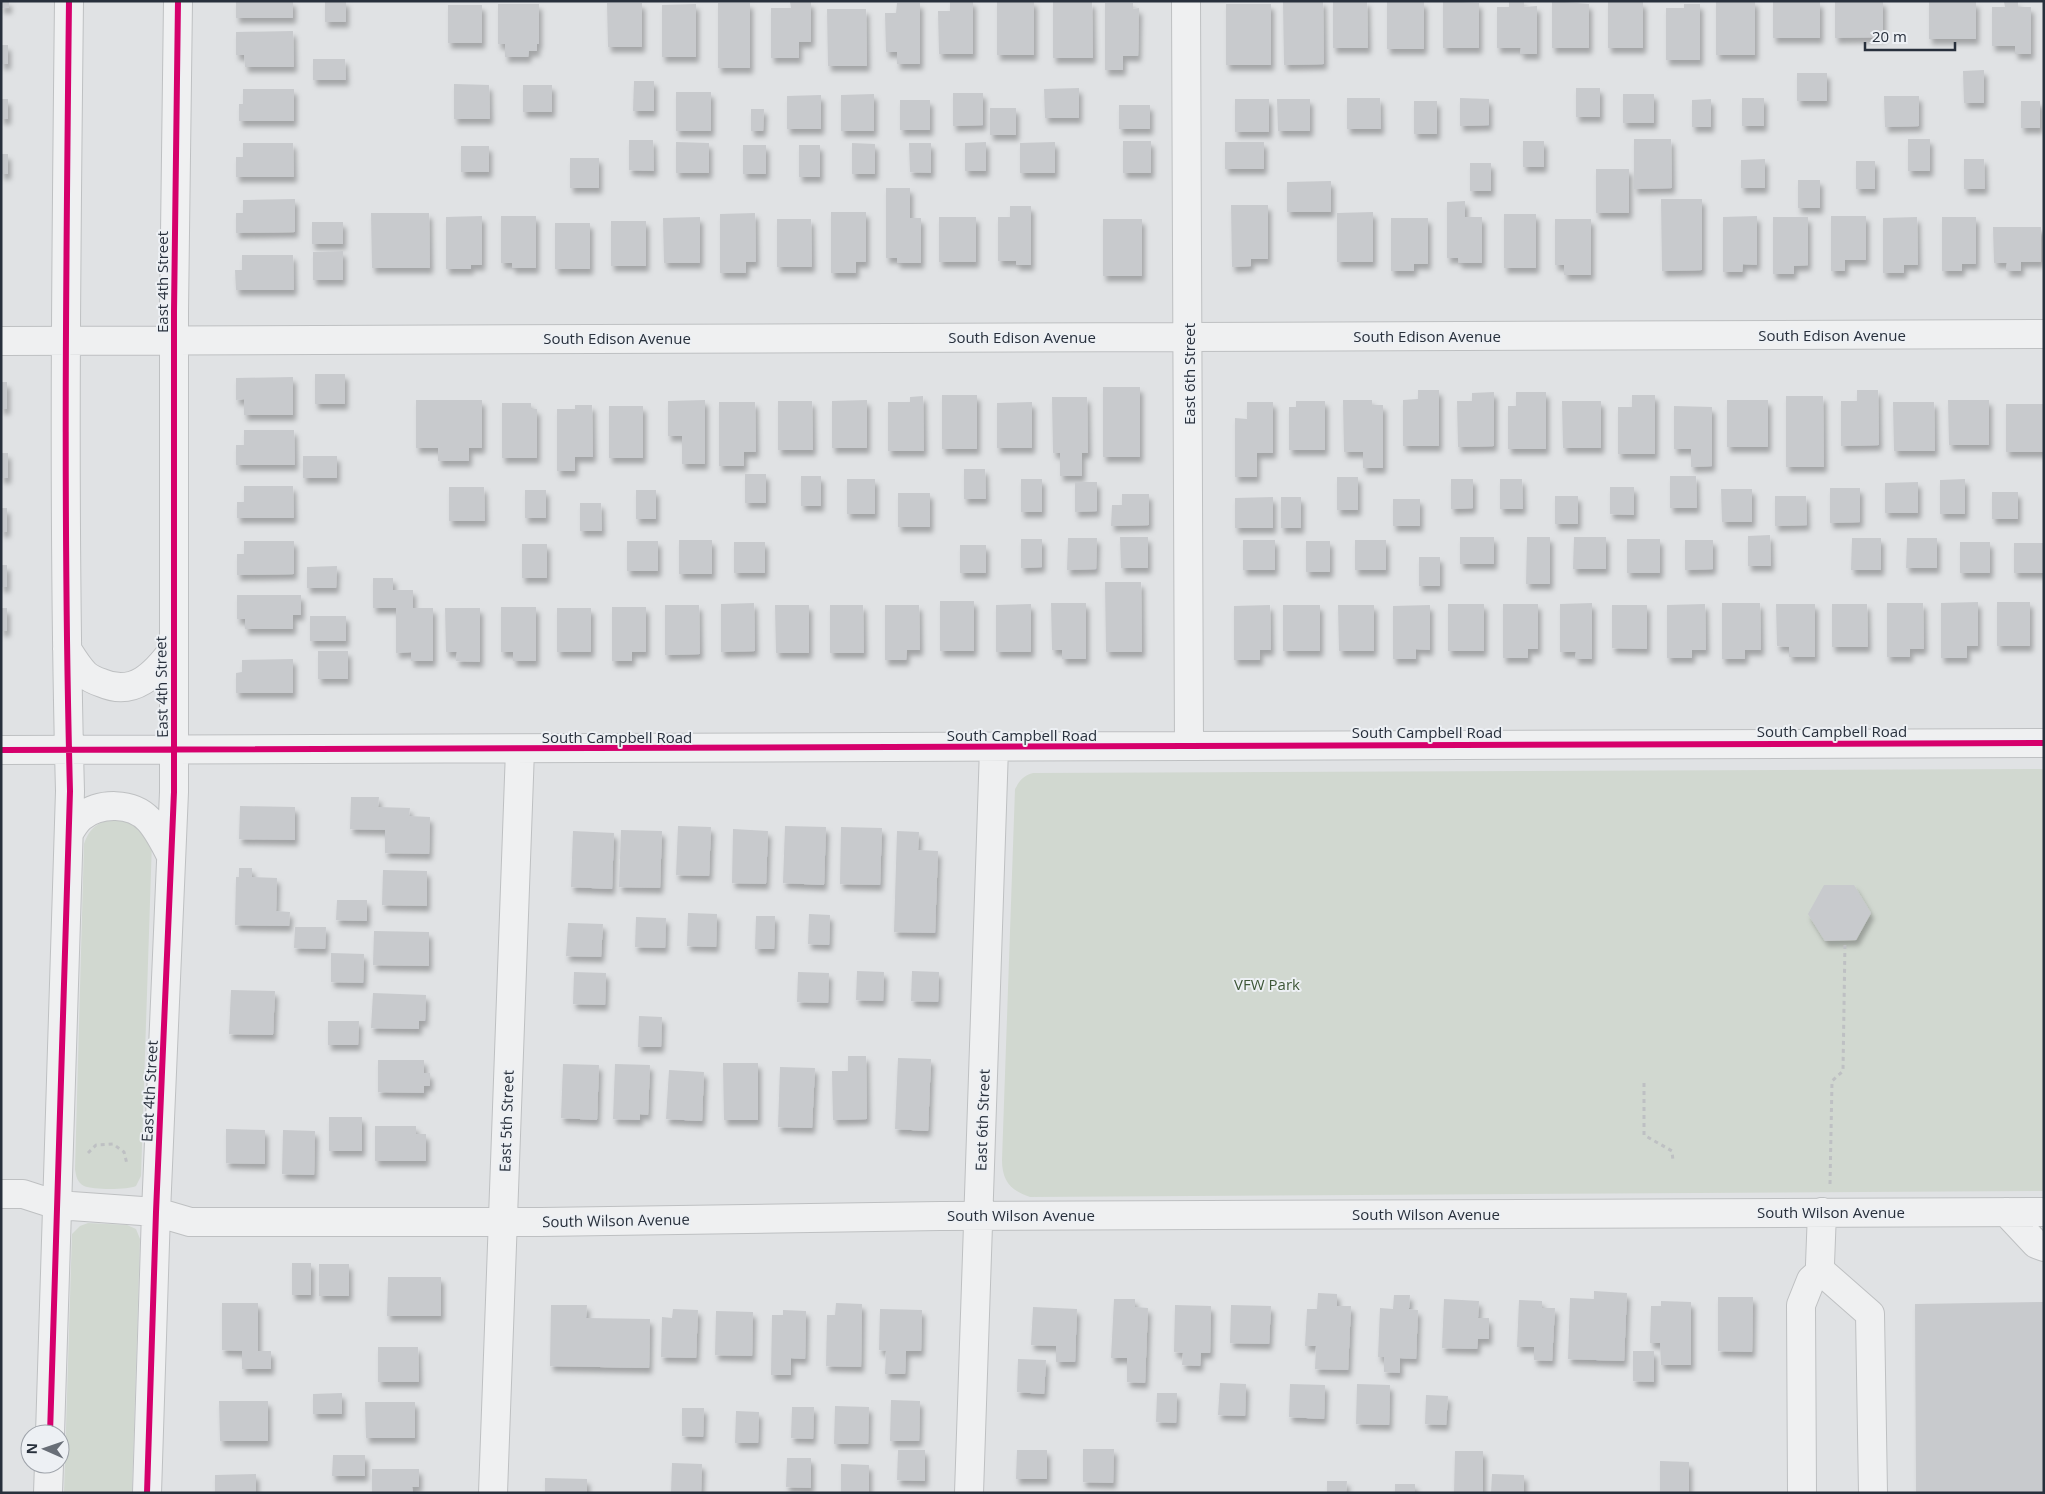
<svg xmlns="http://www.w3.org/2000/svg" width="2045" height="1494" font-family="'Open Sans',sans-serif">
	<style>
		.green { fill: #d1d8d0 }
		.building { fill: #c8cacd; filter: url(#shadow) }
		.lines { fill: none; stroke-linecap: round; stroke-linejoin: round }
		.minor-casing { stroke: #bec0c2; stroke-width: 30 }
		.path { stroke: #bec0c3; stroke-width: 3; stroke-dasharray: 4 4; stroke-linecap: butt }
		.minor { stroke: #eff0f1; stroke-width: 28 }
		.cycleway-casing { stroke: #edf0f4; stroke-width: 9 }
		.cycleway { stroke: #d6006c; stroke-width: 6 }
		.labels { text-anchor: middle; dominant-baseline: central; stroke-width: 4; stroke-linejoin: round; paint-order: stroke }
		.street-label { font-size: 15px; fill: #28303c; stroke: #edf0f4 }
		.park-label { font-size: 15px; fill: #3d5637; stroke: #edf0f4 }
	</style>
	<defs>
		<filter id="shadow"><feDropShadow dx="3" dy="5.5" stdDeviation="2.5" flood-color="#0004"/></filter>
	</defs>
	<rect width="100%" height="100%" fill="#e0e2e4"/>
	<path class="green" d="M2044,769V1191L1030,1197C1011,1191 1002,1181 1002,1160L1015,789C1020,780 1023,776 1033,773Z
		M115,819L133,821L152,841L141,1176L136,1186C128,1190 93,1190 84,1186C77,1182 76,1176 75,1169L84,844C90,827 98,822 115,819Z
		M88,1223L127,1225L136,1229L140,1239L132,1493H64L72,1234L80,1226Z"/>
	<path class="building" d="M1,1H9V8H1Z
		M236,1H293V18H236Z
		M325,1H346V22H325Z
		M950,1H973V54H939L938,11H950Z
		M997,1H1034V55H997Z
		M1283,1H1323L1324,64L1284,65Z
		M1333,1H1367L1368,48H1333Z
		M1387,1L1424,2V49H1387Z
		M1443,1L1479,3V48H1443Z
		M1509,1H1524V7L1537,6V54H1520L1521,48H1497V7H1509Z
		M1552,1L1589,4V48H1552Z
		M1716,1H1755V55H1716Z
		M1835,1H1883V37L1835,38Z
		M1929,1L1976,2V39H1929Z
		M790,2H811V42H799V58H771V8H791Z
		M1053,2H1092L1093,58H1053Z
		M1608,2H1643V48H1608Z
		M1773,2H1820V38H1773Z
		M2004,2H2018V7H2031V54H2015V46H1992V7H2005Z
		M607,3H642V47H608Z
		M718,3H750V68H718Z
		M897,3H920V64H897V52H886L885,13H896Z
		M1105,3H1133V9L1139,8L1138,56H1123V70H1105Z
		M498,4H539V44H537V51H529L528,57H505V44H498Z
		M696,4V57H662V5Z
		M1226,4H1271V65H1226Z
		M1684,4H1700V60H1666V8H1684Z
		M448,5H482V43H448Z
		M827,9H866L867,66H828Z
		M293,31L294,67H245L244,55H236V32Z
		M1,45H8V64H1Z
		M313,59H345L346,80H313Z
		M1984,70V103H1964L1963,71Z
		M1797,73H1827V101H1797Z
		M634,81H654V111H633Z
		M454,84L489,85L490,119H454Z
		M523,85H552V112H523Z
		M1079,88V118H1045L1044,89Z
		M1576,88H1600V117H1576Z
		M243,89H294V121H239V104H243Z
		M676,92H711V131H676Z
		M953,93H983V125L953,126Z
		M874,94V131H841V95Z
		M1623,94H1654V123H1623Z
		M821,95V129H787V96Z
		M1884,96H1919V126L1885,127Z
		M1347,98H1380L1381,129H1347Z
		M1460,98L1489,99V125L1460,126Z
		M1742,98H1764V126H1742Z
		M1,99H8V119H1Z
		M1235,99H1269V132H1235Z
		M1277,99H1310V131H1278Z
		M1711,99V127H1692V100Z
		M900,100H930V130H900Z
		M1414,101H1437V134H1414Z
		M2021,101H2040V128H2021Z
		M1119,105H1150V129H1119Z
		M990,108H1016V135H990Z
		M751,109H764L763,131H751Z
		M1634,139H1671L1672,188L1634,189Z
		M1908,139H1930V171H1908Z
		M629,140H653L654,171L629,170Z
		M1123,141H1151V173H1123Z
		M1523,141H1544V167H1523Z
		M676,142L709,143V173H676Z
		M986,142V171H965V143Z
		M1055,142V173H1020V143Z
		M1225,142H1264V169H1225Z
		M243,143H293L294,177H236V157H243Z
		M852,143L875,144V174H852Z
		M909,143H931V173L910,172Z
		M743,145H766V174H743Z
		M799,145H820V177H799Z
		M461,146H489V172H461Z
		M1,154H8V174H1Z
		M570,158H599V188H570Z
		M1765,159V188H1741V160Z
		M1964,159H1984L1985,189H1964Z
		M1856,161H1875V189H1856Z
		M1470,163H1491V191H1470Z
		M1596,169H1629V213H1596Z
		M1798,180H1820V208H1798Z
		M1331,181V212H1287V182Z
		M886,188H910V218H921V263H897V258H886Z
		M295,199V232L236,233V213H243V200Z
		M1661,199H1702V270L1662,271Z
		M1465,201V217H1482V263H1459L1458,258H1447V202Z
		M1231,205H1268V259H1251V266L1232,267Z
		M1010,206H1031V265H1016V261H998V217H1010Z
		M831,212H866V262H856V273H831Z
		M1373,212V262H1337V213Z
		M371,213H429L430,268H372Z
		M755,213L756,262H746V273H720V214Z
		M1504,214H1536V268H1504Z
		M482,216V265H471V269H446V217Z
		M501,216H536V268H512V263H501Z
		M1757,216V265L1743,264L1742,272H1723V217Z
		M1831,216H1866V260H1845V271H1831Z
		M700,217V263H664L663,218Z
		M939,217H976V262H939Z
		M1773,217H1808V265L1794,266V274H1773Z
		M1917,217L1918,265H1904V273H1883V218Z
		M1942,217H1976V264H1962V271H1942Z
		M1391,218H1428V264H1414V271H1391Z
		M777,219H811L812,267H777Z
		M1103,219H1142V276H1103Z
		M1555,219H1591V275H1564V265H1555Z
		M611,221H646V266H611Z
		M312,222H343V244H312Z
		M555,223H590V269H555Z
		M1993,227H2041V262H2021V271H2006L2007,263H1994Z
		M343,251V280H313V252Z
		M242,255H293L294,290H236L235,270H242Z
		M315,374H345V404H315Z
		M293,377V415H244V399L236,400V378Z
		M1,382H7V409H1Z
		M1103,387H1140V457H1103Z
		M1418,390H1439V446H1403V400L1418,399Z
		M1857,390H1878L1879,445L1841,446V401H1857Z
		M1494,392V446L1458,447L1457,401H1472V393Z
		M1516,392H1546V449H1508V406H1516Z
		M942,395H977V449H942Z
		M1632,395H1655V454H1618V407H1632Z
		M923,396L924,451H888V402H910V397Z
		M1786,396H1823L1824,467H1786Z
		M1052,397H1087L1088,453H1082V476H1060V453H1053Z
		M416,400H482V448H469V461H438V448H416Z
		M705,400V464H682V436H668V401Z
		M867,400V448H832V401Z
		M1343,400H1372V405H1383V468H1363V452H1344Z
		M1727,400H1768V447H1727Z
		M1948,400H1989V445H1949Z
		M778,401H812L813,450H778Z
		M1296,401H1325V450H1289V407H1296Z
		M1562,401H1601V448H1563Z
		M719,402H755L756,452H744V466H719Z
		M1032,402V448H997V403Z
		M1247,402H1273V453H1257V477H1235V418L1247,419Z
		M1893,402H1934L1935,451H1894Z
		M502,403H531V409H537V458H502Z
		M2006,404H2043L2044,452H2006Z
		M575,405H592L593,457H575V471H557V409H575Z
		M609,406H643V458H609Z
		M1674,406L1712,407V466L1691,467V449H1674Z
		M244,430H294L295,465H236V445H244Z
		M1,453H8V478H1Z
		M303,456H337V478H303Z
		M964,469H985L986,499H964Z
		M745,474H766V503H745Z
		M801,476H821V506H801Z
		M1670,476H1696L1697,508H1670Z
		M1337,477H1358V510H1337Z
		M847,479H875V514H847Z
		M1021,479H1042V512H1021Z
		M1451,479H1473V508L1451,509Z
		M1500,479H1522L1523,509H1500Z
		M1965,479V514H1940V480Z
		M1075,482H1097V511L1075,512Z
		M1918,482V513H1885V483Z
		M244,486H293L294,518H237V502H244Z
		M449,487H484L485,521H449Z
		M1610,487H1634V515L1610,514Z
		M1830,488H1860V522L1830,523Z
		M1721,489H1752V522H1722Z
		M525,490H546V518H525Z
		M636,490H656V519H636Z
		M1992,492H2018V519H1992Z
		M898,493H930V527H898Z
		M1122,494H1149V525L1111,526L1112,505H1122Z
		M1555,496H1578V524H1555Z
		M1775,496H1806L1807,525L1775,526Z
		M1273,497V528H1235V498Z
		M1281,497H1301V528H1281Z
		M1393,499H1420V526H1393Z
		M580,503H601L602,531H580Z
		M1,508H7V532H1Z
		M1770,535L1771,566H1748V536Z
		M1120,537H1148V568H1121Z
		M1460,537H1494V564H1460Z
		M1527,537H1550V584H1526Z
		M1574,537H1606V569H1573Z
		M1068,538H1097L1096,569L1067,570Z
		M1852,538H1881V570H1851Z
		M1907,538H1937V568H1906Z
		M1021,539H1042V567L1021,568Z
		M1627,539H1660V573H1627Z
		M679,540H712V574H679Z
		M1243,540H1275V570H1243Z
		M1355,540H1386V570H1355Z
		M1685,540H1713V569L1685,570Z
		M244,541H294V574L237,575V554H244Z
		M627,541H658V571H627Z
		M1306,541H1330V572H1306Z
		M734,542H765V573H734Z
		M1960,542H1990V573H1960Z
		M2014,543H2044V573H2014Z
		M522,544H547V578H522Z
		M960,545H986V573H960Z
		M1419,557H1440V586H1419Z
		M1,565H7V587H1Z
		M337,566L336,588H307V567Z
		M373,578H393V590H413V608H433V661H411V652L396,653V608H373Z
		M1105,582H1141L1142,652H1106Z
		M237,595H301V615H293V629H245V619H237Z
		M940,601H974V651H940Z
		M1978,602V646H1967V658H1941V603Z
		M1997,602H2030V646H1997Z
		M754,603L755,651L721,652V604Z
		M1051,603H1086V659H1062V650H1052Z
		M1592,603V659H1575L1576,652H1560V604Z
		M1722,603H1760L1761,650H1745V659H1722Z
		M1887,603H1923L1924,649H1910V657H1887Z
		M1031,604V652H996V605Z
		M1448,604H1484V651H1448Z
		M1503,604H1538V649H1528V658H1503Z
		M1705,604L1706,650H1692V658H1667V605Z
		M1776,604H1815V657H1789V647L1777,646Z
		M1832,604H1867L1868,647H1832Z
		M665,605H699L700,654L665,655Z
		M775,605H809V653H776Z
		M830,605H863L864,653H830Z
		M885,605H919L920,650H907L906,660H885Z
		M1270,605L1271,650H1260V660H1234V606Z
		M1283,605H1320V651H1283Z
		M1338,605H1374V651H1339Z
		M1430,605V650L1416,649V659H1393V606Z
		M1612,605H1647V649L1612,648Z
		M501,607H536V661H513V652H501Z
		M612,607H646V652H632V661H612Z
		M1,608H7V631H1Z
		M445,608H480V662L456,661L457,652H446Z
		M557,608H591V652H557Z
		M310,616H346V641H310Z
		M318,651H348V679H318Z
		M293,659V693H236V673L242,672V660Z
		M351,797H379L378,807L410,808L409,816L430,817L429,854L385,853V830L350,829Z
		M240,806L295,807V840L239,839Z
		M678,826L711,827L709,876L676,875Z
		M785,826L826,827L824,885L783,883Z
		M841,827L882,828L880,885L840,884Z
		M733,829L768,831L766,884L732,883Z
		M621,830L662,831L660,888L619,887Z
		M573,831L614,833L612,889L571,887Z
		M897,831L919,832L918,850L938,851L935,933L894,932Z
		M239,868H252V877L277,878L276,911L290,912L289,926L235,925L236,877H239Z
		M383,870L427,871V906L382,905Z
		M1824,885H1854L1871,913L1856,940L1825,941L1808,914Z
		M337,900H367V921L336,920Z
		M688,913L717,914L716,947L687,946Z
		M809,914L830,915L829,945L808,944Z
		M756,916H775L774,949H755Z
		M636,917L666,918L665,948L635,947Z
		M568,923L603,924L601,957L566,956Z
		M295,927H326L325,949L294,948Z
		M374,931L429,932V966L373,965Z
		M331,953L364,954L363,983L331,982Z
		M857,971L884,972L883,1001L856,1000Z
		M912,971L939,972L938,1002L911,1001Z
		M574,972L606,973L605,1005L573,1004Z
		M798,972L829,973L828,1003L797,1002Z
		M231,990L275,991L273,1035L229,1034Z
		M373,993L426,995L425,1021H419V1029L371,1028Z
		M639,1016L662,1017L661,1047H638Z
		M328,1021H359L358,1045H328Z
		M848,1056H866L867,1119L833,1120L832,1071H848Z
		M898,1058L931,1059L928,1131L895,1129Z
		M378,1060H424V1073H430V1086H424V1093L378,1092Z
		M723,1063H758V1120H724Z
		M563,1064L599,1065L597,1120L561,1118Z
		M615,1064L650,1065L648,1115L640,1114V1120L613,1119Z
		M780,1067L815,1068L812,1128L778,1127Z
		M669,1070L704,1072L702,1121L666,1119Z
		M329,1117H362V1151H329Z
		M375,1126H416V1134H426V1161H375Z
		M226,1129L265,1130V1164L226,1163Z
		M283,1130L315,1131L314,1175L282,1174Z
		M292,1263H311V1295H292Z
		M319,1264H349V1296H319Z
		M388,1277H441V1316H387Z
		M1594,1291L1627,1293L1624,1361L1568,1359L1570,1298L1594,1299Z
		M1318,1293L1337,1294V1306H1351L1348,1370L1315,1369L1316,1346H1305L1307,1309H1317Z
		M1394,1295H1410L1409,1309L1418,1310L1416,1359L1400,1358V1373L1384,1372V1357H1378L1380,1308L1393,1309Z
		M1718,1297H1753L1752,1352L1718,1351Z
		M1114,1299H1135V1307L1148,1308L1145,1383L1127,1382V1358H1111Z
		M1444,1299L1479,1301L1478,1318H1489V1339H1478L1477,1349L1442,1348Z
		M1519,1300L1542,1301V1308H1555L1552,1361L1534,1360V1347H1517Z
		M1661,1301L1691,1302V1365H1661L1660,1343H1650L1651,1306H1661Z
		M2044,1302V1493H1916L1915,1304Z
		M222,1303H258V1351H271V1369H242V1351L222,1350Z
		M836,1303L862,1304L861,1367L826,1366L827,1315H835Z
		M551,1305H587L586,1318L650,1319L649,1368L550,1366Z
		M1175,1305L1211,1306L1210,1353H1201L1200,1366L1182,1365L1183,1353L1174,1352Z
		M1231,1305L1271,1306L1269,1344L1230,1343Z
		M1033,1307L1077,1309L1075,1362H1056V1346L1031,1345Z
		M673,1309L698,1310L696,1358L661,1357L662,1317L672,1318Z
		M880,1309L922,1310L921,1351H906L905,1374H885L886,1351L879,1350Z
		M783,1310L806,1311L805,1359L791,1358V1375H771L772,1315H783Z
		M716,1311L753,1312L752,1356L715,1355Z
		M378,1347H418L419,1382H378Z
		M1633,1351H1654V1382L1633,1381Z
		M1018,1359L1046,1360L1044,1394L1017,1392Z
		M1220,1383L1246,1384L1245,1416L1218,1415Z
		M1290,1384L1325,1385L1324,1419L1289,1417Z
		M1357,1384L1390,1385L1389,1425L1356,1424Z
		M342,1393V1414H313V1394Z
		M1157,1393H1177L1176,1423L1156,1422Z
		M1426,1395L1448,1396L1446,1425L1425,1424Z
		M891,1400L920,1401L919,1441H890Z
		M219,1401H268V1441H220Z
		M365,1402H415V1438H366Z
		M835,1406L869,1407L868,1444H834Z
		M792,1407H814L813,1439L791,1438Z
		M682,1408H704L703,1437L682,1436Z
		M736,1411L759,1412L758,1443H735Z
		M1083,1449H1114L1113,1483L1083,1482Z
		M898,1450H925V1481L897,1480Z
		M1017,1450H1047V1479H1016Z
		M1455,1451H1483V1493H1454Z
		M333,1455H365V1476H332Z
		M787,1458H811V1488L786,1487Z
		M1660,1461L1689,1462V1493H1660Z
		M672,1463L702,1464L701,1493H671Z
		M841,1464L869,1465V1493L841,1492Z
		M372,1469H419V1487H412L413,1493H372Z
		M256,1474V1493H215V1475Z
		M1492,1474L1524,1475V1493H1491Z
		M545,1478L587,1479V1493H545Z
		M1327,1481H1347L1346,1493H1327Z
		M1395,1484H1415V1493H1395Z"/>
	<g class="lines">
		<g class="minor-casing">
			<path id="minor" d="M1186,1L1189,746
				M1,341L2044,334
				M67,649C72,657 78,667 85,674C89,678 96,681 102,683C134,697 155,674 173,650
				M1,750L2044,743
				M69,833C72,828 76,821 81,817C100,802 132,802 149,820C158,830 165,844 171,856
				M1,1194H23L57,1205L156,1212L190,1222H541L940,1216L2044,1212
				M1822,1212L1820,1264L1821,1271L1870,1314L1873,1493
				M2006,1212L2036,1244L2044,1247
				M50,1434L70,791C63,528 66,265 69,1
				M48,1493L49,1464
				M147,1493L156,1212L174,792V311L178,1
				M493,1493L520,750
				M969,1493L994,748
				M1802,1493L1801,1305L1811,1280L1821,1271"/>
		</g>
		<path class="path" d="M1644,1083V1135L1672,1151L1673,1161
			M88,1153L96,1145L113,1144L124,1152L127,1164
			M1830,1184L1832,1081L1843,1071L1845,941"/>
		<use href="#minor" class="minor"/>
		<g class="cycleway-casing">
			<path id="cycleway" d="M1,750L2044,743
				M50,1434L70,791C63,528 66,265 69,1
				M147,1493L156,1212L174,792V311L178,1"/>
		</g>
		<use href="#cycleway" class="cycleway"/>
	</g>
	<g class="labels">
		<g class="street-label">
			<text transform="translate(162 282) rotate(-90)">East 4th Street</text>
			<text x="1832" y="335">South Edison Avenue</text>
			<text x="1427" y="336">South Edison Avenue</text>
			<text x="1022" y="337">South Edison Avenue</text>
			<text x="617" y="338">South Edison Avenue</text>
			<text transform="translate(1189 374) rotate(-90)">East 6th Street</text>
			<text transform="translate(161 687) rotate(-91)">East 4th Street</text>
			<text x="1832" y="731">South Campbell Road</text>
			<text x="1427" y="732">South Campbell Road</text>
			<text x="1022" y="735">South Campbell Road</text>
			<text x="617" y="737">South Campbell Road</text>
			<text transform="translate(149 1091) rotate(-87)">East 4th Street</text>
			<text transform="translate(982 1120) rotate(-88)">East 6th Street</text>
			<text transform="translate(506 1121) rotate(-88)">East 5th Street</text>
			<text x="1831" y="1212">South Wilson Avenue</text>
			<text x="1426" y="1214">South Wilson Avenue</text>
			<text x="1021" y="1215">South Wilson Avenue</text>
			<text transform="translate(616 1220) rotate(-1)">South Wilson Avenue</text>
		</g>
		<g class="park-label">
			<text x="1267" y="984">VFW Park</text>
		</g>
	</g>
	<rect width="2045" height="1494" fill="none" stroke="#28303c" stroke-width="5"/>
	<g transform="translate(45 1449) rotate(272)"><circle r="24" fill="#edf0f4" stroke="#9ea3aa"/>
	<path d="M0-4L9 19L0 12L-9 19Z" fill="#686e77"/>
	<text y="-8" font-size="14" font-weight="bold" text-anchor="middle" fill="#28303c">N</text>
	</g>
	<path d="M1865 42v8h90v-8" fill="none" stroke="#28303c" stroke-width="2.5"/>
	<text x="1872" y="42" font-size="15" fill="#28303c" stroke="#edf0f4" stroke-width="4" paint-order="stroke">20 m</text>
</svg>
